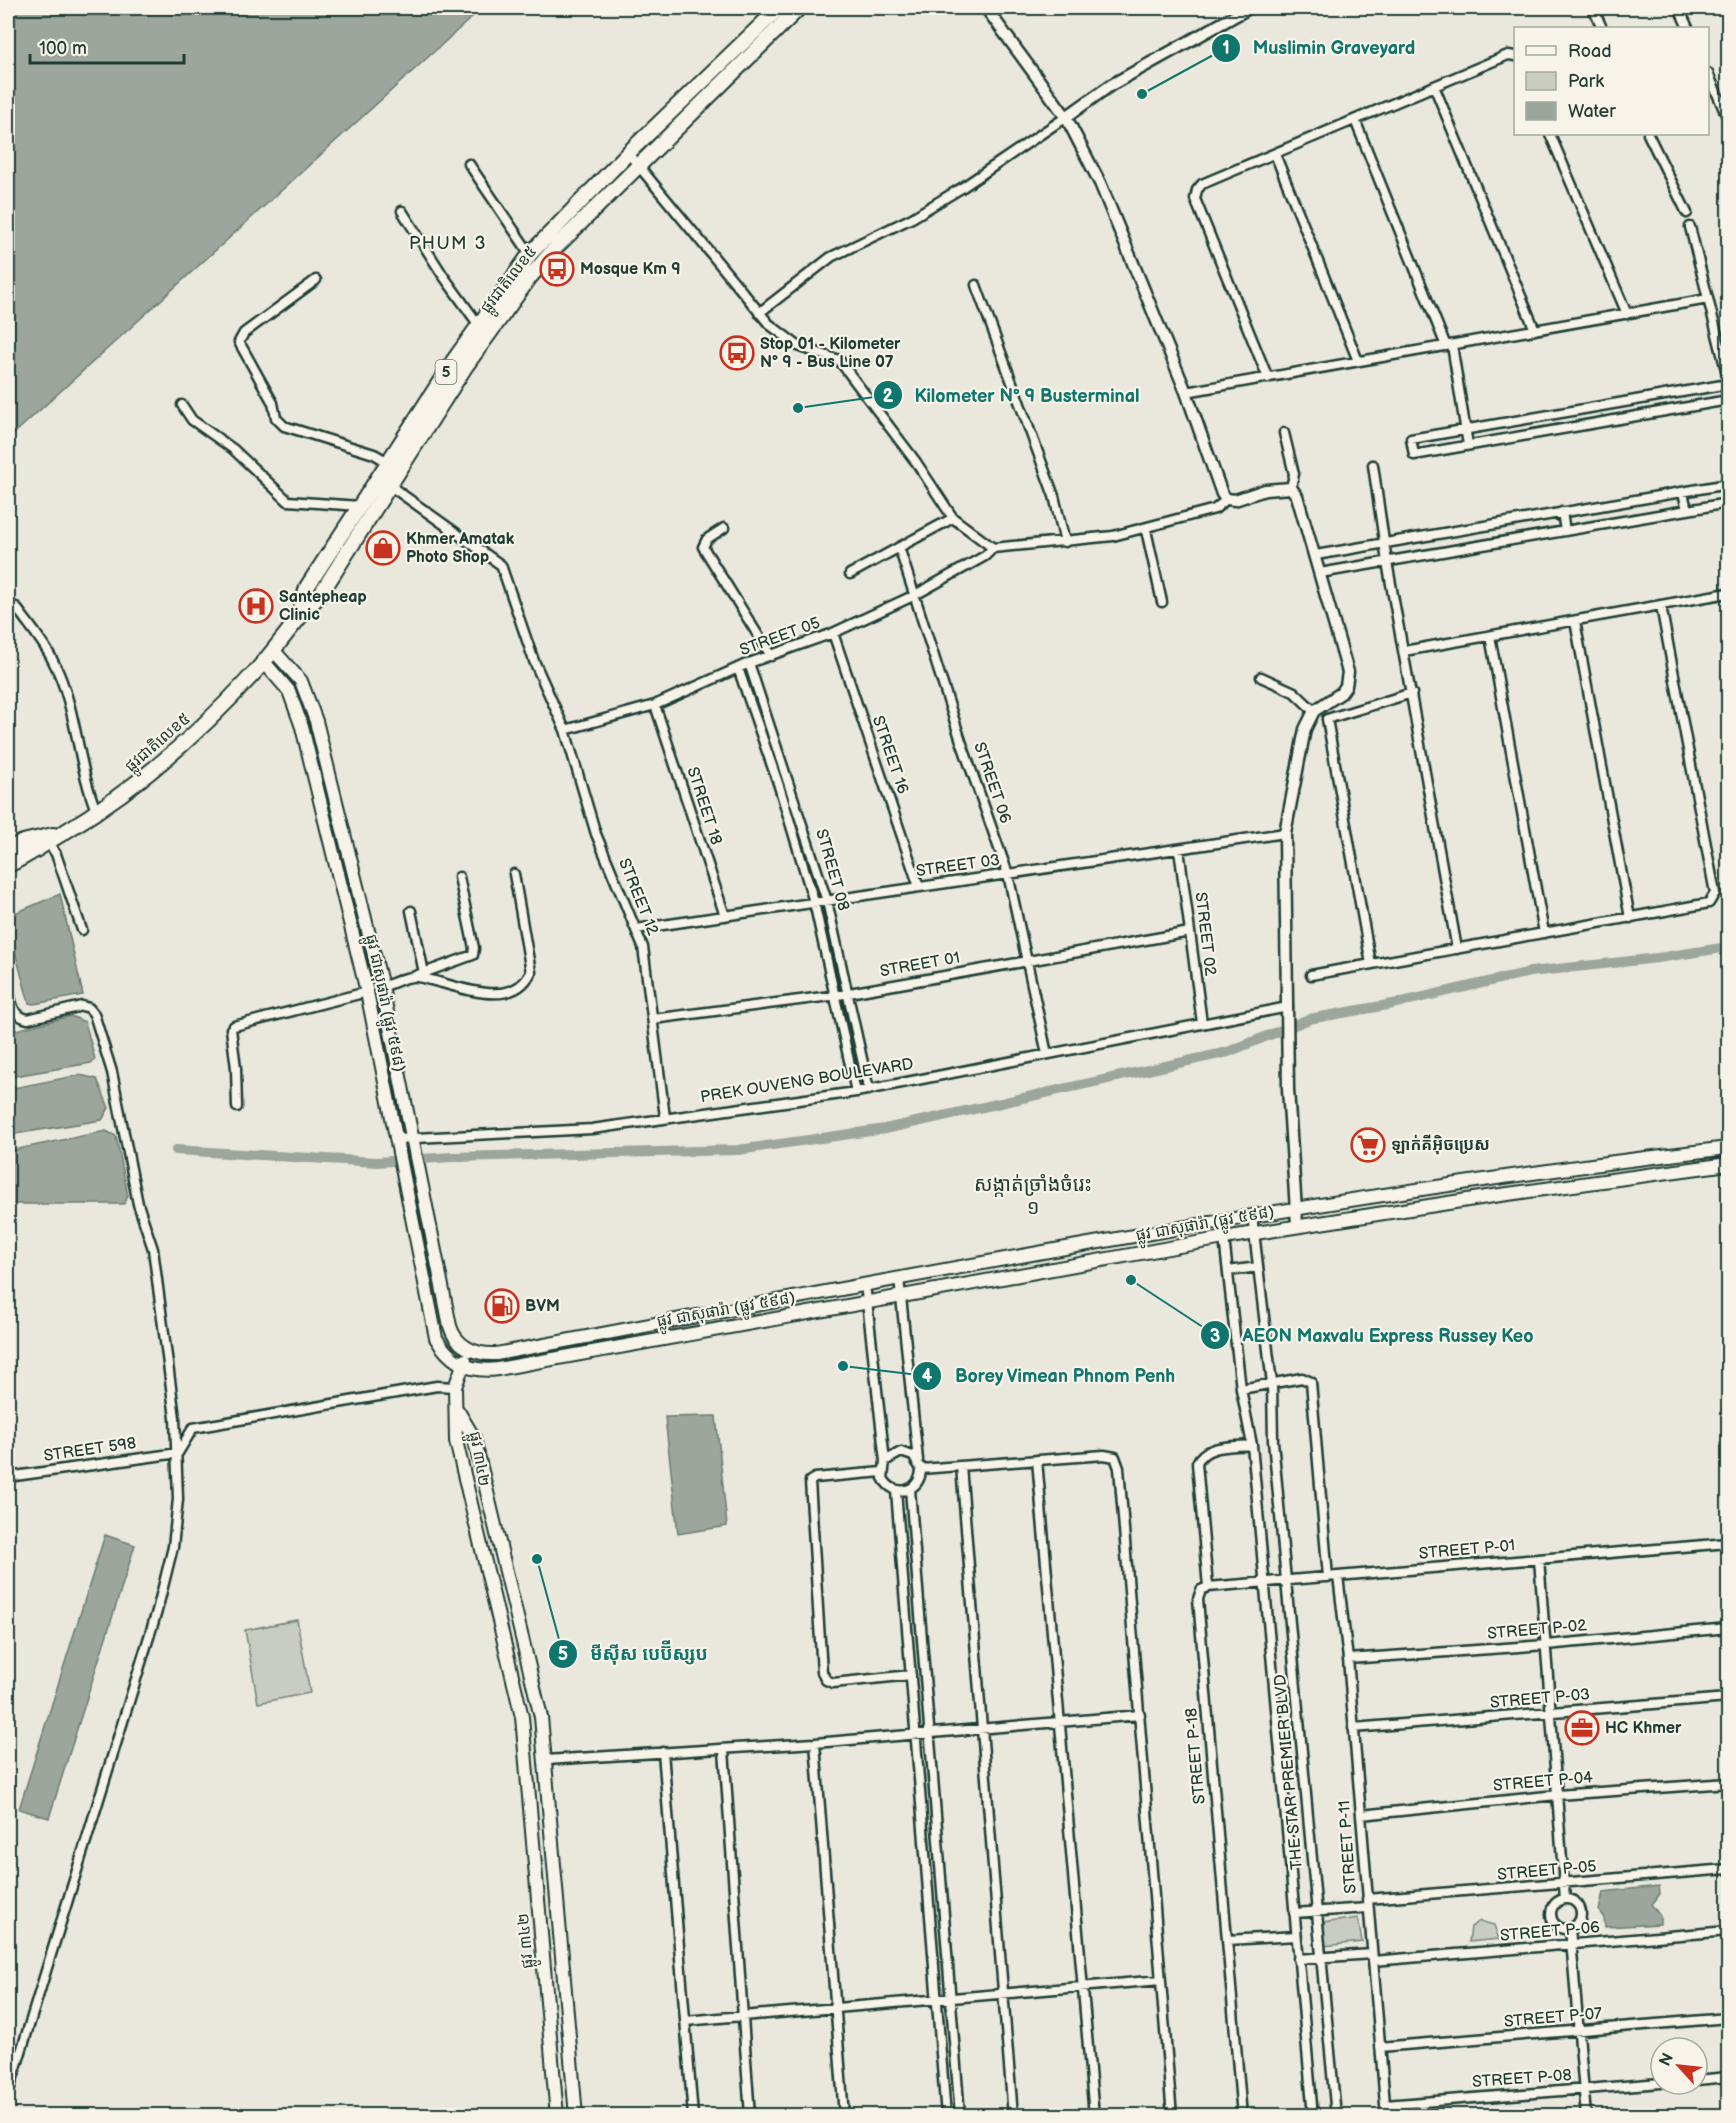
<svg xmlns="http://www.w3.org/2000/svg" width="1736" height="2123" font-family="'Balsamiq Sans','Noto Sans Khmer',sans-serif">
	<style>
		.green { fill: #c8ccc1; stroke: #74847a; stroke-width: 1.5 }
		.water { fill: #9ca69c; stroke: #6a7c72; stroke-width: 1.5 }
		.lines { fill: none; stroke-linecap: round; stroke-linejoin: round }
		.canal { stroke: #9ca69c; stroke-width: 10 }
		.minor-casing { stroke: #1f3d34; stroke-width: 13 }
		.tertiary-casing { stroke: #1f3d34; stroke-width: 15 }
		.secondary-casing { stroke: #1f3d34; stroke-width: 16 }
		.trunk-casing { stroke: #1f3d34; stroke-width: 18 }
		.minor { stroke: #f7f3e8; stroke-width: 8 }
		.tertiary { stroke: #f7f3e8; stroke-width: 10 }
		.secondary { stroke: #f7f3e8; stroke-width: 12 }
		.trunk { stroke: #f7f3e8; stroke-width: 14 }
		.labels { text-anchor: middle; dominant-baseline: central; stroke-width: 4.5; stroke-linejoin: round; paint-order: stroke }
		.shield { fill: #f7f3e8; stroke: #60746a; stroke-width: 1.5 }
		.shield-label { font-size: 15px; font-weight: bold; fill: #1f3d34 }
		.poi-label { font-size: 16px; font-weight: bold; fill: #1f3d34; stroke: #f7f3e8; text-anchor: start }
		.street-label { font-size: 16px; fill: #1f3d34; stroke: #f7f3e8 }
		.neighbourhood-label { font-size: 18px; letter-spacing: 1.5px; fill: #1f3d34; stroke: #f7f3e8 }
		.quarter-label { font-size: 20px; fill: #1f3d34; stroke: #f7f3e8 }
		.leader { fill: none; stroke: #0f766e; stroke-width: 2 }
		.callout-dot { fill: #0f766e; stroke: #f7f3e8; stroke-width: 2 }
		.mark-label { font-size: 18px; text-anchor: middle; font-weight: bold; fill: #fff }
		.callout-label { font-size: 18px; text-anchor: middle; font-weight: bold; fill: #0f766e; stroke: #f7f3e8; stroke-width: 4.5; stroke-linejoin: round; paint-order: stroke }
	</style>
	<rect width="100%" height="100%" fill="#eae8dd"/>
	<filter id="ink" filterUnits="userSpaceOnUse"><feTurbulence type="fractalNoise" baseFrequency=".0167" numOctaves="2"/><feDisplacementMap in="SourceGraphic" scale="12" xChannelSelector="R" yChannelSelector="G"/><feConvolveMatrix kernelMatrix="1 2 1 2 8 2 1 2 1" color-interpolation-filters="sRGB"/></filter>
	<g filter="url(#ink)">
		<path class="green" d="M297,1620L310,1693L258,1703L245,1630Z
			M1358,1918L1362,1942L1324,1946L1322,1923Z
			M1480,1921L1494,1925L1499,1939L1469,1942L1471,1927Z"/>
		<path class="water" d="M8,8H482L8,439Z
			M60,894L83,995L34,1004L29,1003L8,926V916Z
			M71,1016L85,1022L95,1059L91,1063L8,1077V1032Z
			M80,1075L97,1079L109,1108L102,1120L8,1135V1089Z
			M106,1131L116,1136L128,1196L124,1204H8V1151Z
			M716,1416L727,1526L678,1534L665,1417Z
			M105,1535L135,1545L49,1818L19,1809Z
			M1659,1886L1660,1894L1651,1904L1660,1916V1924L1605,1927L1604,1918L1599,1911L1603,1892Z"/>
		<g class="lines">
			<path class="canal" d="M176,1150L377,1162L452,1157L738,1150L885,1129L1228,1052L1309,1019L1393,1004L1530,972L1658,958L1728,947"/>
			<g class="minor-casing">
				<path id="minor" d="M1593,8L1602,28
					M1679,8L1688,28
					M1708,73L1728,119
					M1434,86L1535,330
					M1355,120L1446,346
					M1550,134L1627,314
					M1648,134L1687,213
					M628,153L769,324L798,346L839,360L916,462L953,518L993,548L1113,536L1215,509L1227,499
					M1275,154L1358,361
					M469,164L530,254
					M402,211L442,274L478,324
					M1690,227L1728,378
					M316,280L244,333L239,342L273,403L276,418L284,426L374,454L388,462
					M976,285L1054,496L1065,542
					M759,313L831,257L912,218L963,187L1066,117
					M1452,345L1468,445
					M1268,378L1195,199L1197,190L1202,184L1508,55L1516,56
					M1728,384L1411,439L1414,455L1728,400
					M1186,392L1708,299
					M182,405L192,420L233,449L288,501L360,506
					M1284,433L1294,474L1291,488
					M1373,465L1387,562L1457,949
					M389,485L501,565L534,661L565,730L596,834L643,947L665,1117
					M1683,492L1687,510
					M1562,512L1565,531
					M724,528L707,539L703,547L771,656
					M1146,530L1162,602
					M899,547L961,741L1008,874L1047,1054
					M1316,555L1728,484
					M1320,573L1728,503
					M850,574L953,518
					M16,607C28,624 44,642 53,661C77,706 77,765 97,813
					M1575,621L1630,918
					M833,633L919,887
					M1490,636L1544,933
					M1404,651L1728,593
					M749,663L827,901L869,1090
					M738,668L779,786L814,902L856,1092
					M1261,677L1294,692L1314,711
					M655,705L725,916
					M565,730L655,705L749,663L833,633L915,595L985,556L993,548
					M48,842L56,854L82,930
					M1179,849L1202,1023
					M411,911L424,973
					M636,929L1285,833
					M1371,964L1327,719L1412,693
					M1311,975L1709,903L1715,893L1661,606
					M415,976L473,955L474,948L459,877
					M8,985C11,1000 11,1016 28,1019L82,1006L89,1008L94,1014L112,1072L138,1204L153,1249L175,1418L178,1499L173,1547L157,1611L8,2094
					M382,987C392,984 407,975 418,977C450,982 511,1014 531,972L514,874
					M653,1019L838,995L1190,932
					M237,1107L236,1068L231,1029L234,1026L367,992
					M397,1139L592,1129L856,1092L1288,1007
					M1252,1215L1272,1384L1273,1441L1336,2116
					M1222,1220L1241,1389L1252,1445L1313,2116
					M1228,1271L1258,1267
					M899,1278L918,1460
					M865,1284L885,1461L883,1478C894,1499 921,1492 921,1469L913,1456L901,1452L885,1461
					M1241,1389L1302,1378L1311,1382L1328,1577
					M1037,1460L1094,2116
					M961,1466L1013,2116
					M921,1469L1104,1455L1115,1457L1119,1468L1172,2116
					M882,1472L815,1478L810,1481L822,1672L826,1680L833,1683L911,1675
					M8,1477L178,1453L193,1428L437,1386L455,1387
					M910,1489L960,2116
					M896,1491L946,2116
					M1539,1559L1565,1899
					M1338,1576L1348,1659L1386,2116
					M1208,1587L1197,1463C1205,1444 1233,1447 1252,1445
					M1348,1659L1546,1645L1728,1628
					M1353,1728L1728,1698
					M815,1743L844,2116
					M724,1750L750,2116
					M663,1752L693,2116
					M546,1760L815,1743L1140,1715
					M1361,1815L1557,1795L1728,1783
					M1367,1899L1728,1869
					M1551 1914a15 15 0 1 1 30 0a15 15 0 1 1-30 0Z
					M1294,1913L1368,1908
					M1570,1928L1586,2116
					M1227,1940L1296,1936
					M1298,1959L1372,1954
					M1373,1961L1728,1931
					M685,2021L1161,1980
					M1380,2047L1728,2018
					M1697,2080L1728,2077
					M1385,2105L1661,2083
					M1242,2116L1198,1599L1201,1590L1208,1587L1728,1543"/>
			</g>
			<g class="tertiary-casing">
				<path id="tertiary" d="M986,8L1066,117L1100,183L1186,392L1222,494L1227,499L1235,500L1265,490L1291,488L1297,496L1348,672L1346,686L1341,693L1314,711L1305,729L1285,833L1288,1089L1297,1225
					M1066,117L1111,85L1249,8"/>
			</g>
			<g class="secondary-casing">
				<path id="secondary" d="M274,651L301,681L316,721L382,987L450,1326C456,1347 476,1355 496,1354C905,1277 1314,1196 1728,1148
					M264,662L289,691L302,727L367,992L436,1338C450,1362 470,1373 498,1369L1224,1238L1493,1196L1728,1164
					M465,1360L455,1387L456,1441L522,1717L557,2116
					M458,1411L474,1438L541,1717L576,2116"/>
			</g>
			<g class="trunk-casing">
				<path id="trunk" d="M299,614L307,587L367,495L454,360L530,254L628,153L779,8
					M8,849L23,842L53,835
					M8,865C28,856 44,844 63,833C136,789 198,735 255,672C278,647 295,619 320,595L465,367L530,277L557,246L799,8"/>
			</g>
			<use href="#minor" class="minor"/>
			<use href="#tertiary" class="tertiary"/>
			<use href="#secondary" class="secondary"/>
			<use href="#trunk" class="trunk"/>
		</g>
	</g>
	<defs>
		<g id="bus-ring" transform="scale(1.725)"><circle r="9.5" fill="#f7f3e8" stroke="#c8321e" stroke-width="1.5"/><path d="M-5-6H5V4H4V6H2V4H-2V6H-4V4H-5ZM-3.5-4V0h7V-4ZM-3.5 1.2v1.5H-2V1.2ZM2 1.2v1.5H3.5V1.2Z" fill="#c8321e"/></g>
		<g id="shop-ring" transform="scale(1.725)"><circle r="9.5" fill="#f7f3e8" stroke="#c8321e" stroke-width="1.5"/><path d="M-5-2.5h2.3a2.7 3.5 0 0 1 5.4 0H5L5.5 6h-11ZM-1.5-2.5h3a1.5 2.3 0 0 0-3 0Z" fill="#c8321e"/></g>
		<g id="hospital-ring" transform="scale(1.725)"><circle r="9.5" fill="#f7f3e8" stroke="#c8321e" stroke-width="1.5"/><path d="M-5-5h3v3.5h4V-5h3V5h-3V1.5h-4V5h-3Z" fill="#c8321e"/></g>
		<g id="supermarket-ring" transform="scale(1.725)"><circle r="9.5" fill="#f7f3e8" stroke="#c8321e" stroke-width="1.5"/><path d="M-6-5.5h2.5l.6 2H6L4.5 2H-2.5L-4.4-4H-6ZM-1.5 3.2a1.3 1.3 0 1 0 .1 0ZM3 3.2a1.3 1.3 0 1 0 .1 0Z" fill="#c8321e"/></g>
		<g id="fuel-ring" transform="scale(1.725)"><circle r="9.5" fill="#f7f3e8" stroke="#c8321e" stroke-width="1.5"/><path d="M-5.5-6h7V0h2V4h1.3V-2.5L3-4.5l.8-.8L6-3V5H2.5V1h-1V6h-7ZM-4.2-4.7v3.2H.2V-4.7Z" fill="#c8321e"/></g>
		<g id="office-ring" transform="scale(1.725)"><circle r="9.5" fill="#f7f3e8" stroke="#c8321e" stroke-width="1.5"/><path d="M-6-3h4V-5.5h4V-3h4V5H-6ZM-1-4.5V-3h2v-1.5ZM-6 0V1H6V0Z" fill="#c8321e"/></g>
	</defs>
	<g fill-rule="evenodd">
		<use href="#bus-ring" x="557" y="269"/>
		<use href="#bus-ring" x="737" y="353"/>
		<use href="#shop-ring" x="383" y="548"/>
		<use href="#hospital-ring" x="256" y="606"/>
		<use href="#supermarket-ring" x="1368" y="1145"/>
		<use href="#fuel-ring" x="502" y="1306"/>
		<use href="#office-ring" x="1582" y="1728"/>
	</g>
	<g class="labels">
		<rect class="shield" x="435.5" y="360" width="21" height="24" rx="4.5"/>
		<g class="shield-label">
			<text x="446" y="372">5</text>
		</g>
		<g class="poi-label">
			<text x="580" y="269">Mosque Km 9</text>
			<text x="760" y="344">Stop 01 - Kilometer<tspan x="760" dy="18">N° 9 - Bus Line 07</tspan></text>
			<text x="406" y="539">Khmer Amatak<tspan x="406" dy="18">Photo Shop</tspan></text>
			<text x="279" y="597">Santepheap<tspan x="279" dy="18">Clinic</tspan></text>
			<text x="1391" y="1145">ឡាក់គីអ៊ិចប្រេស</text>
			<text x="525" y="1306">BVM</text>
			<text x="1605" y="1728">HC Khmer</text>
		</g>
		<g class="street-label">
			<text transform="translate(509 280) rotate(-52)">ផ្លូវជាតិលេខ៥</text>
			<text transform="translate(780 637) rotate(-20)">STREET 05</text>
			<text transform="translate(158 743) rotate(-41)">ផ្លូវជាតិលេខ៥</text>
			<text transform="translate(890 755) rotate(71)">STREET 16</text>
			<text transform="translate(992 783) rotate(71)">STREET 06</text>
			<text transform="translate(704 806) rotate(72)">STREET 18</text>
			<text transform="translate(958 866) rotate(-8)">STREET 03</text>
			<text transform="translate(832 870) rotate(74)">STREET 08</text>
			<text transform="translate(638 897) rotate(68)">STREET 12</text>
			<text transform="translate(1205 934) rotate(83)">STREET 02</text>
			<text transform="translate(920 965) rotate(-10)">STREET 01</text>
			<text transform="translate(385 1003) rotate(78)">ផ្លូវ ជាសុផារ៉ា (ផ្លូវ ៥៩៨)</text>
			<text transform="translate(807 1081) rotate(-9)">PREK OUVENG BOULEVARD</text>
			<text transform="translate(1205 1224) rotate(-10)">ផ្លូវ ជាសុផារ៉ា (ផ្លូវ ៥៩៨)</text>
			<text transform="translate(726 1310) rotate(-10)">ផ្លូវ ជាសុផារ៉ា (ផ្លូវ ៥៩៨)</text>
			<text transform="translate(90 1450) rotate(-8)">STREET 598</text>
			<text transform="translate(479 1459) rotate(80)">ផ្លូវ ៣៤២</text>
			<text transform="translate(1467 1550) rotate(-5)">STREET P-01</text>
			<text transform="translate(1537 1630) rotate(-5)">STREET P-02</text>
			<text transform="translate(1540 1699) rotate(-5)">STREET P-03</text>
			<text transform="translate(1196 1756) rotate(-95)">STREET P-18</text>
			<text transform="translate(1289 1772) rotate(-95)">THE STAR PREMIER BLVD</text>
			<text transform="translate(1543 1782) rotate(-5)">STREET P-04</text>
			<text transform="translate(1348 1847) rotate(-94)">STREET P-11</text>
			<text transform="translate(1547 1871) rotate(-5)">STREET P-05</text>
			<text transform="translate(1550 1932) rotate(-5)">STREET P-06</text>
			<text transform="translate(526 1941) rotate(-95)">ផ្លូវ ៣៤២</text>
			<text transform="translate(1553 2018) rotate(-5)">STREET P-07</text>
			<text transform="translate(1522 2079) rotate(-4)">STREET P-08</text>
		</g>
		<g class="neighbourhood-label">
			<text x="448" y="243">PHUM 3</text>
		</g>
		<g class="quarter-label">
			<text x="1033" y="1185">សង្កាត់ច្រាំងចំរេះ<tspan x="1033" dy="23">១</tspan></text>
		</g>
	</g>
	<path class="leader" d="M1142 94L1226 48M798 408L888 395M1131 1280L1215 1335M843 1366L927 1376M537 1559L563 1654"/>
	<g class="callout-dot">
		<circle cx="1142" cy="94" r="6"/>
		<circle cx="798" cy="408" r="6"/>
		<circle cx="1131" cy="1280" r="6"/>
		<circle cx="843" cy="1366" r="6"/>
		<circle cx="537" cy="1559" r="6"/>
		<circle cx="1226" cy="48" r="15"/>
		<circle cx="888" cy="395" r="15"/>
		<circle cx="1215" cy="1335" r="15"/>
		<circle cx="927" cy="1376" r="15"/>
		<circle cx="563" cy="1654" r="15"/>
	</g>
	<g class="mark-label">
		<text x="1226" y="54">1</text>
		<text x="888" y="402">2</text>
		<text x="1215" y="1342">3</text>
		<text x="927" y="1382">4</text>
		<text x="563" y="1660">5</text>
	</g>
	<g class="callout-label">
		<text x="1334" y="54">Muslimin Graveyard</text>
		<text x="1027" y="402">Kilometer N° 9 Busterminal</text>
		<text x="1388" y="1342">AEON Maxvalu Express Russey Keo</text>
		<text x="1065" y="1382">Borey Vimean Phnom Penh</text>
		<text x="649" y="1660">មីសុីស បេប៊ីស្សប</text>
	</g>
	<rect width="1736" height="2123" fill="none" stroke="#f7f3e8" stroke-width="30"/>
	<rect x="15" y="15" width="1706" height="2093" fill="none" stroke="#1f3d34" stroke-width="2" filter="url(#ink)"/>
	<rect x="1514" y="27" width="195" height="108" fill="#f7f3e8" stroke="#a1aaa0" stroke-width="1.5"/>
	<rect x="1526" y="46" width="30" height="9" fill="#f7f3e8" stroke="#a1aaa0" stroke-width="1.5"/>
	<text x="1568" y="57" font-size="18" fill="#1f3d34">Road</text>
	<rect x="1526" y="72" width="30" height="18" fill="#c8ccc1" stroke="#a1aaa0" stroke-width="1.5"/>
	<text x="1568" y="87" font-size="18" fill="#1f3d34">Park</text>
	<rect x="1526" y="102" width="30" height="18" fill="#9ca69c" stroke="#a1aaa0" stroke-width="1.5"/>
	<text x="1568" y="117" font-size="18" fill="#1f3d34">Water</text>
	<g transform="translate(1679 2066) rotate(297)"><circle r="28" fill="#f7f3e8" stroke="#a1aaa0" stroke-width="1.5"/>
	<path d="M0-4.5L10 22L0 15L-10 22Z" fill="#c8321e"/>
	<text y="-9" font-size="16" font-weight="bold" text-anchor="middle" fill="#1f3d34">N</text>
	</g>
	<path d="M30 54v9h154v-9" fill="none" stroke="#1f3d34" stroke-width="3"/>
	<text x="39" y="54" font-size="18" fill="#1f3d34" stroke="#f7f3e8" stroke-width="4.5" paint-order="stroke">100 m</text>
</svg>
